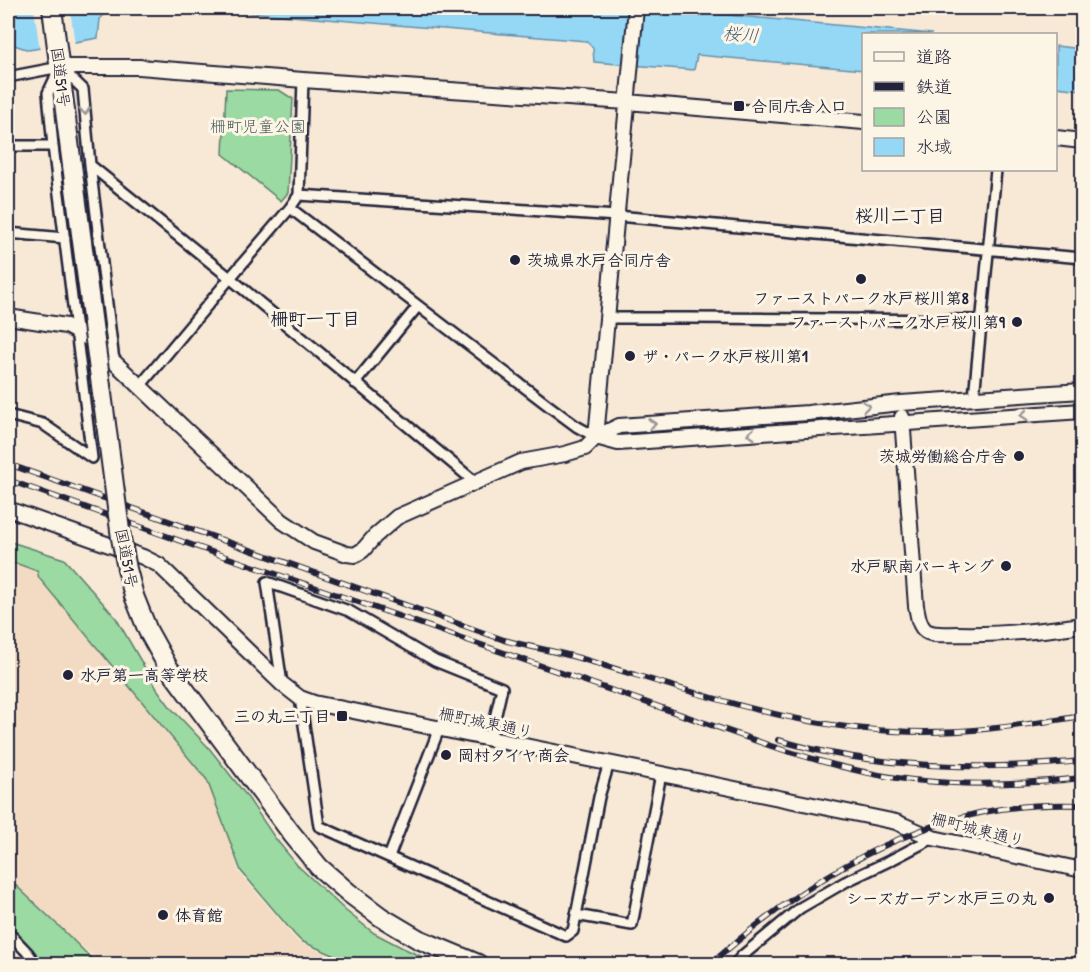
<svg xmlns="http://www.w3.org/2000/svg" width="1090" height="972" font-family="'Patrick Hand','Klee One',sans-serif">
	<style>
		.built { fill: #f2dbc2 }
		.green { fill: #9bdaa2; stroke: #5e7e6e; stroke-width: 1.5 }
		.water { fill: #94d8f6; stroke: #668fab; stroke-width: 1.5 }
		.pier { fill: #f7e9d5 }
		.lines { fill: none; stroke-linecap: round; stroke-linejoin: round }
		.street-casing { stroke: #22223b; stroke-width: 14 }
		.secondary-casing { stroke: #22223b; stroke-width: 18 }
		.highway-casing { stroke: #22223b; stroke-width: 22 }
		.street { stroke: #fcf5e5; stroke-width: 9 }
		.secondary { stroke: #fcf5e5; stroke-width: 14 }
		.highway { stroke: #fcf5e5; stroke-width: 18 }
		.rail-casing { stroke: #22223b; stroke-width: 6 }
		.rail { stroke: #fcf5e5; stroke-width: 4; stroke-dasharray: 11; stroke-linecap: butt }
		.highway-bridge-casing { stroke: #22223b; stroke-width: 22; stroke-linecap: butt }
		.highway-bridge { stroke: #fcf5e5; stroke-width: 18 }
		.oneway { stroke: #9a9698 }
		.poi-dot { fill: #22223b; stroke: #fcf5e5; stroke-width: 2 }
		.labels { text-anchor: middle; dominant-baseline: central; stroke-width: 6; stroke-linejoin: round; paint-order: stroke }
		.street-label { font-size: 16px; fill: #22223b; stroke: #fcf5e5 }
		.poi-label { font-size: 16px; font-weight: bold; fill: #22223b; stroke: #fcf5e5; text-anchor: start }
		.park-label { font-size: 16px; fill: #46595a; stroke: #fcf5e5 }
		.water-label { font-size: 18px; font-style: italic; fill: #445973; stroke: #fcf5e5 }
		.neighbourhood-label { font-size: 18px; font-weight: bold; fill: #22223b; stroke: #fcf5e5 }
	</style>
	<rect width="100%" height="100%" fill="#f7e9d5"/>
	<filter id="ink" filterUnits="userSpaceOnUse"><feTurbulence type="fractalNoise" baseFrequency=".0167" numOctaves="2"/><feDisplacementMap in="SourceGraphic" scale="12" xChannelSelector="R" yChannelSelector="G"/><feConvolveMatrix kernelMatrix="1 2 1 2 8 2 1 2 1" color-interpolation-filters="sRGB"/></filter>
	<g filter="url(#ink)">
		<path class="built" d="M8,562L44,570L211,780L239,872L297,941L349,964H103L8,884Z"/>
		<path class="green" d="M226,89L279,90L293,99L288,193L281,201L223,154Z
			M8,541L64,559L116,618L157,689L171,708L209,748L246,795L275,838L297,865L346,911L374,933L403,948L438,964H354L301,941L295,935L241,871L207,780L39,578L37,571L18,564H8Z
			M8,878L63,930L97,964H42L31,950L8,926Z"/>
		<path class="water" d="M8,8H701L706,13L932,34H864L863,70L697,55L694,70L594,62L593,48L586,41L196,8L154,9L106,13L100,19L98,38L29,50L8,43Z
			M1056,46L1082,49V90L1056,87Z"/>
		<path class="pier" d="M34,8H70L75,45L40,51Z"/>
		<g class="lines">
			<g class="street-casing">
				<path id="street" d="M62,69L83,89L90,165L114,361
					M8,77L60,67
					M8,146H53
					M90,165L230,278L475,482
					M299,195L617,216L1082,258
					M290,208L549,406L576,426L596,437
					M8,233L65,238
					M607,318H686L981,320
					M355,383L418,306
					M140,386L230,278L290,208L299,195L303,80
					M974,397L996,170
					M8,415L43,424L92,458L53,146L48,93L58,72
					M282,684L267,582L349,611L435,661L502,688L490,740
					M300,698L319,826L566,936L573,931L599,797L609,763
					M389,857L439,729
					M576,915L632,925L661,774
					M8,932L27,952L36,964
					M735,964L742,956L800,908L845,882L889,861L933,838"/>
			</g>
			<g class="secondary-casing">
				<path id="secondary" d="M60,67H139L303,80L627,102L864,122
					M1056,138L1082,141
					M8,317L66,326L90,339L282,521L314,542L347,554L355,555L363,550L375,536L397,517L521,462L565,454L585,448L596,437L619,426L808,413L901,403L1082,391
					M902,417L916,606C918,614 918,625 926,631C934,636 948,634 958,634C1000,635 1041,631 1082,625
					M596,437L618,443L1082,411
					M596,437L636,8
					M8,509L143,557L159,565L282,684L300,698L314,703L877,818L896,822L933,838L1082,870"/>
			</g>
			<g class="highway-casing">
				<path id="highway" d="M52,8L70,150
					M134,596L148,631L168,667L292,834L319,867L349,893L381,917L418,939L478,964"/>
			</g>
			<use href="#street" class="street"/>
			<use href="#secondary" class="secondary"/>
			<use href="#highway" class="highway"/>
			<g class="rail-casing">
				<path id="rail" d="M8,464L504,640C529,647 555,651 579,658C682,688 785,726 893,731C955,735 1021,726 1082,716
					M8,480L223,556L361,603L771,746C818,761 865,775 913,780C969,786 1027,784 1082,778
					M778,740C797,745 817,751 836,754C917,769 1001,769 1082,761
					M711,964C791,892 892,826 1001,809C1028,805 1055,804 1082,805"/>
			</g>
			<use href="#rail" class="rail"/>
			<g class="highway-bridge-casing">
				<path id="highway-bridge" d="M70,150L121,538L127,569L134,596"/>
			</g>
			<use href="#highway-bridge" class="highway-bridge"/>
		</g>
		<defs><path id="oneway-chevron" d="M-2-3.5L2.5 0L-2 3.5" fill="none" stroke-width="1.6" stroke-linecap="round" stroke-linejoin="round" transform="scale(1.5)"/></defs>
		<g class="oneway">
			<use href="#oneway-chevron" transform="translate(85 111) rotate(85)"/>
			<use href="#oneway-chevron" transform="translate(866 406) rotate(-7)"/>
			<use href="#oneway-chevron" transform="translate(1024 415) rotate(176)"/>
			<use href="#oneway-chevron" transform="translate(652 424) rotate(-4)"/>
			<use href="#oneway-chevron" transform="translate(751 434) rotate(176)"/>
		</g>
	</g>
	<g class="poi-dot">
		<rect x="733" y="100" width="12" height="12" rx="3"/>
		<circle cx="515" cy="260" r="6"/>
		<circle cx="861" cy="279" r="6"/>
		<circle cx="1017" cy="322" r="6"/>
		<circle cx="630" cy="356" r="6"/>
		<circle cx="1019" cy="456" r="6"/>
		<circle cx="1006" cy="566" r="6"/>
		<circle cx="68" cy="675" r="6"/>
		<rect x="336" y="710" width="12" height="12" rx="3"/>
		<circle cx="446" cy="755" r="6"/>
		<circle cx="1049" cy="898" r="6"/>
		<circle cx="163" cy="915" r="6"/>
	</g>
	<g class="labels">
		<g class="street-label">
			<text transform="translate(61 77) rotate(83)">国道51号</text>
			<text transform="translate(127 558) rotate(79)">国道51号</text>
			<text transform="translate(486 722) rotate(12)">柵町城東通り</text>
			<text transform="translate(978 829) rotate(14)">柵町城東通り</text>
		</g>
		<g class="poi-label">
			<text x="751" y="106">合同庁舎入口</text>
			<text x="527" y="260">茨城県水戸合同庁舎</text>
			<text x="861" y="298" text-anchor="middle">ファーストパーク水戸桜川第8</text>
			<text x="1005" y="322" text-anchor="end">ファーストパーク水戸桜川第9</text>
			<text x="642" y="356">ザ・パーク水戸桜川第1</text>
			<text x="1007" y="456" text-anchor="end">茨城労働総合庁舎</text>
			<text x="994" y="566" text-anchor="end">水戸駅南パーキング</text>
			<text x="80" y="675">水戸第一高等学校</text>
			<text x="330" y="716" text-anchor="end">三の丸三丁目</text>
			<text x="458" y="755">岡村タイヤ商会</text>
			<text x="1037" y="898" text-anchor="end">シーズガーデン水戸三の丸</text>
			<text x="175" y="915">体育館</text>
		</g>
		<g class="park-label">
			<text x="258" y="126">柵町児童公園</text>
		</g>
		<g class="water-label">
			<text transform="translate(741 34) rotate(5)">桜川</text>
		</g>
		<g class="neighbourhood-label">
			<text x="900" y="215">桜川二丁目</text>
			<text x="315" y="318">柵町一丁目</text>
		</g>
	</g>
	<rect width="1090" height="972" fill="none" stroke="#fcf5e5" stroke-width="30"/>
	<rect x="15" y="15" width="1060" height="942" fill="none" stroke="#22223b" stroke-width="2" filter="url(#ink)"/>
	<rect x="862" y="33" width="195" height="138" fill="#fcf5e5" stroke="#a5a1a1" stroke-width="1.5"/>
	<rect x="874" y="52" width="30" height="9" fill="#fcf5e5" stroke="#a5a1a1" stroke-width="1.5"/>
	<text x="916" y="63" font-size="18" fill="#22223b">道路</text>
	<rect x="874" y="82" width="30" height="9" fill="#22223b" stroke="#a5a1a1" stroke-width="1.5"/>
	<text x="916" y="93" font-size="18" fill="#22223b">鉄道</text>
	<rect x="874" y="108" width="30" height="18" fill="#9bdaa2" stroke="#a5a1a1" stroke-width="1.5"/>
	<text x="916" y="123" font-size="18" fill="#22223b">公園</text>
	<rect x="874" y="138" width="30" height="18" fill="#94d8f6" stroke="#a5a1a1" stroke-width="1.5"/>
	<text x="916" y="153" font-size="18" fill="#22223b">水域</text>
</svg>
